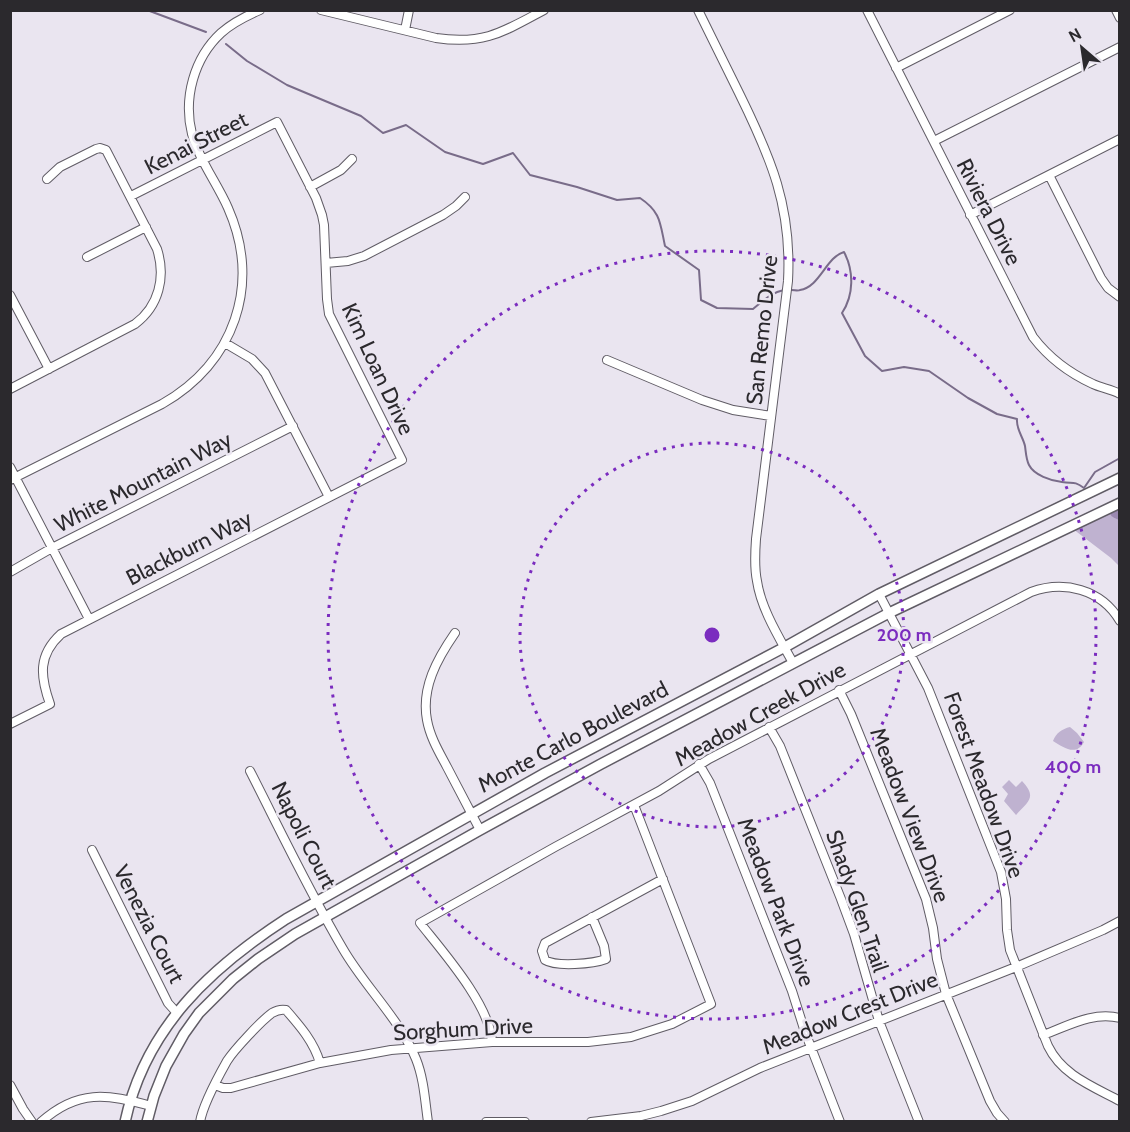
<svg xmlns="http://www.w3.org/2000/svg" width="1130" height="1132" font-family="Cabin,sans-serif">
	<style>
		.green { fill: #bfb2d0 }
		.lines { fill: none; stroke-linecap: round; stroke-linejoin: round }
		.stream { stroke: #796c89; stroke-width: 2 }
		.river { stroke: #9b89b1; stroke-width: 12 }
		.minor-casing { stroke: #605c65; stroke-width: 10 }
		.major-casing { stroke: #605c65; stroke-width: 12 }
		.minor { stroke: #fff; stroke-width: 8 }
		.major { stroke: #fff; stroke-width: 9 }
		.ring { fill: none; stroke: #7b2cbf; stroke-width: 3; stroke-dasharray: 3 6 }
		.labels { text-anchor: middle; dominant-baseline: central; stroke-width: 5; stroke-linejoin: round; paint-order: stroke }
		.street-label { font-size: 22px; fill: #2b292d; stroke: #eae5f0 }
		.centre { fill: #7b2cbf; stroke: #eae5f0; stroke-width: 3 }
		.ring-label { font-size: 18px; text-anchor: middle; font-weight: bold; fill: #7b2cbf; stroke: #eae5f0; stroke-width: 5; stroke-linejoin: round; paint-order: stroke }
	</style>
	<rect width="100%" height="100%" fill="#eae5f0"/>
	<path class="green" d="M1119,508V566L1111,558L1073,529Z
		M1070,727L1077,733L1084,742C1076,757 1063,747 1053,741C1056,733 1062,729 1070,727Z
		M1009,780L1016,787L1022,781C1037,797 1029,801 1016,815L1004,801L1008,794L1002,787Z"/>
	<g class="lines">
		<path class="stream" d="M147,10L206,32
			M226,44L247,61L287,85L361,116L383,133L406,125L445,152L483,164L513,153L530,175L577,187L617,200L640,198C661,212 660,223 665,246L699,270L701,300L717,308L753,309C763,301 772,292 784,290
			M790,290C791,290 799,291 800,290C820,287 826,257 844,252C854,271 854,295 842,313L865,356L882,371L904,367L929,371L968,398L997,414L1017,419C1016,429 1023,437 1025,446C1026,453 1026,459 1029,465C1034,475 1051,481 1062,482C1073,484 1073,480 1084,488L1095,472L1120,458"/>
		<path class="river" d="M1116,512L1120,514"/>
		<g class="minor-casing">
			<path id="minor" d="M321,10L436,38C484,45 503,32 544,10
				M698,10C712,38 725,65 739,93C771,158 792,207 788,281L756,539C755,553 754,567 757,581C761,609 780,639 793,663
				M867,10L1033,337C1049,358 1069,373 1093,384C1101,388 1111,389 1120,394
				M1116,10L1120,18
				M405,30L409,10
				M896,68L1010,10
				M934,141L1120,47
				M1049,175L1101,278L1108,288L1120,297
				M310,187L341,170L352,159
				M970,215L1120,139
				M87,257L146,227
				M326,263L348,261L364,256L443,215L456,206L465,197
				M10,295L49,369
				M225,343L252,359L265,373L329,497
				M607,360L702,400L733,410L771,416
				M10,389L135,324C159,306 166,277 157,249L106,150L100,148L96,149L60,167L47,179
				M10,467L89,619
				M10,480L162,404C234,363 262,285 228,208C217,183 199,160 192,134C183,98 194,58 221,33C232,23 246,16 260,10
				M10,572L52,548L293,426
				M879,594L928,688L1001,872L1006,899L1007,930L1010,950L1048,1046C1062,1075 1092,1086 1120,1101
				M455,633C437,659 421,688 427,720C430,737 439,752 447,767C458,788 469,809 480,830
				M839,690L851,714L926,899L933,928L937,959L946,994L990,1101L997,1113L1005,1122
				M10,724L50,704C40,676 38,655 61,634L402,460L329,314L327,299L324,225L322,215L316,198L277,122L131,196
				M769,727L780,746L841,899L854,934L879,1021L919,1122
				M699,764L710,783L792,991L805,1032L840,1122
				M250,771C280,830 309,891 343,949C365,987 399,1018 416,1059C424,1079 425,1101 428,1122
				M92,850L168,1003L177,1013
				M592,917L604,946L606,959C593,964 556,967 545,960L542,951L545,943L663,879
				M1043,1035C1068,1026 1093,1011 1120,1018
				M492,1042C490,1005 443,952 420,923L555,847L659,791L709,759L1031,592C1064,580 1101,589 1120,621
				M10,1085L23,1109L32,1122
				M215,1085L223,1088H231L320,1063L391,1050L492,1042H588L631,1037L672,1024L711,1004L634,805
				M41,1122C78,1089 107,1094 151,1106
				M200,1122C203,1104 218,1077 227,1061C234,1050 261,1021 272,1013C277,1010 280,1009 286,1010C300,1026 314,1042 320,1063
				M486,1122H525
				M591,1122L641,1116L661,1111L692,1101L760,1068L1016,967L1103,930L1120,921"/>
		</g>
		<g class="major-casing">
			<path id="major" d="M125,1122C145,1029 209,969 286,919L545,773L785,647L879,594L1120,478
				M147,1122L154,1096L166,1066L184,1034L199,1013L233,979L258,959L295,934L480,830L601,764L889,613L1120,503"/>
		</g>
		<use href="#minor" class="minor"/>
		<use href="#major" class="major"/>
	</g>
	<g class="ring">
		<circle cx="712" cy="635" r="192"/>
		<circle cx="712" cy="635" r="384"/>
	</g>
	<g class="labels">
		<g class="street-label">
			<text transform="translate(196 143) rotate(-27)">Kenai Street</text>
			<text transform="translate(989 212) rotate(63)">Riviera Drive</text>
			<text transform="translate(762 330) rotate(-84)">San Remo Drive</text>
			<text transform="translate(378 369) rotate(65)">Kim Loan Drive</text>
			<text transform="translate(143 482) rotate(-27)">White Mountain Way</text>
			<text transform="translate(189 548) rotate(-27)">Blackburn Way</text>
			<text transform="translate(760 714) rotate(-29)">Meadow Creek Drive</text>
			<text transform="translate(573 737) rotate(-28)">Monte Carlo Boulevard</text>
			<text transform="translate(984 785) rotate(70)">Forest Meadow Drive</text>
			<text transform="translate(910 815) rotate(69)">Meadow View Drive</text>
			<text transform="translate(304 835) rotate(63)">Napoli Court</text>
			<text transform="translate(857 901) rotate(71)">Shady Glen Trail</text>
			<text transform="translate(776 902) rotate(69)">Meadow Park Drive</text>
			<text transform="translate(149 924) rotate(63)">Venezia Court</text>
			<text transform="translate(850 1013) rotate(-22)">Meadow Crest Drive</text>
			<text transform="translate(463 1029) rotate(-3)">Sorghum Drive</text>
		</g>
	</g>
	<circle cx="712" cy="635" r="9" class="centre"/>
	<g class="ring-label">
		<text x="904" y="641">200 m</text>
		<text x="1073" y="773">400 m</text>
	</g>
	<rect width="1130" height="1132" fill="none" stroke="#2b292d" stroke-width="24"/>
	<g transform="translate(1082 48) rotate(331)" stroke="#eae5f0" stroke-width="4.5" paint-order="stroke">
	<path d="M0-4.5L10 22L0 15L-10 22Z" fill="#2b292d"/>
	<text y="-9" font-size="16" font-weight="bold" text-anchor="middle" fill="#2b292d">N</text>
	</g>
</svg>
